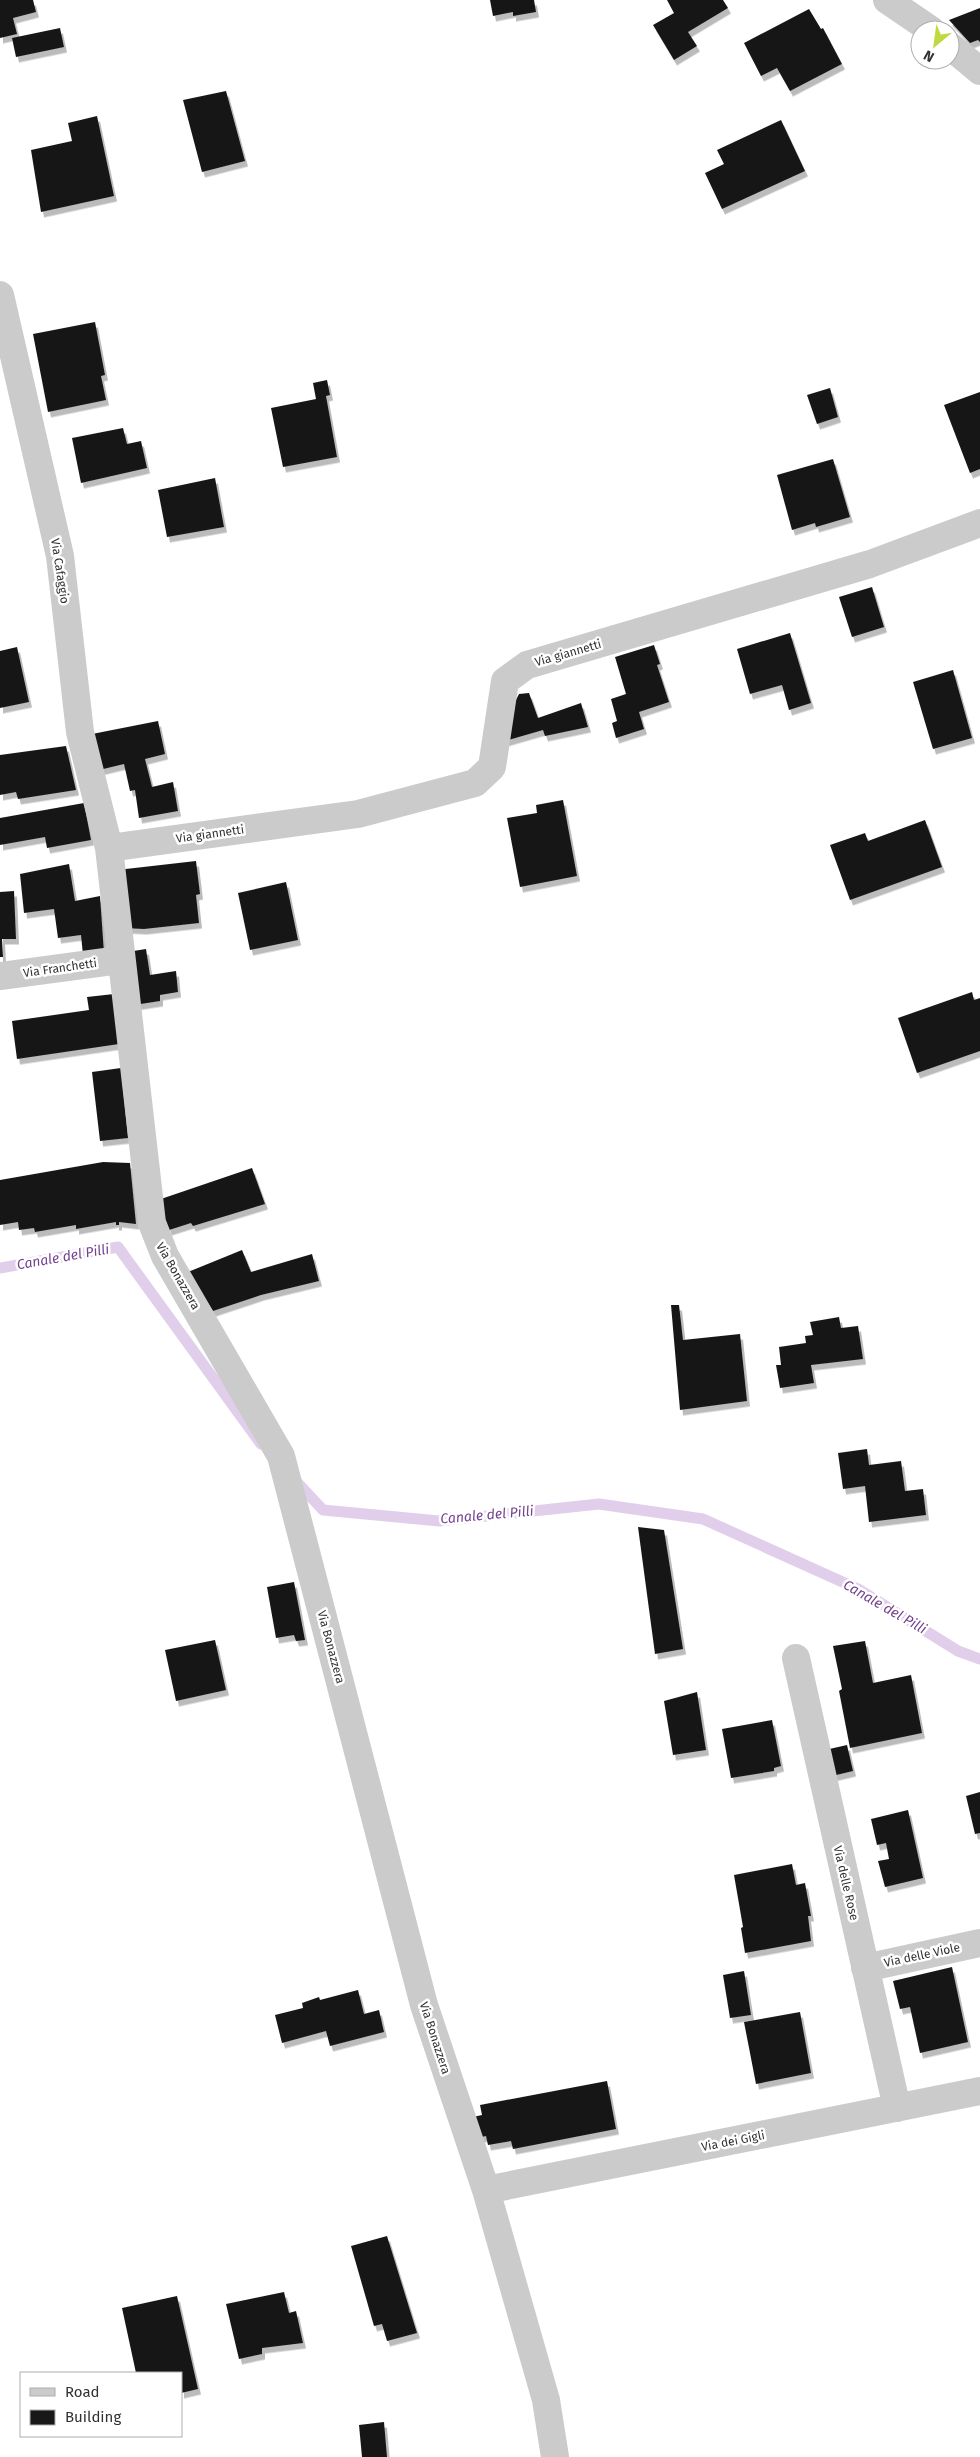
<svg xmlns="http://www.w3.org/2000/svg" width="980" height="2457" font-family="'Fira Sans',sans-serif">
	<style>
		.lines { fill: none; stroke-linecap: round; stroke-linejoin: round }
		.stream { stroke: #e0ceea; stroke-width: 11 }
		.building { fill: #181818; filter: url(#shadow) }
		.minor { stroke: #cbcbcb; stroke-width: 28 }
		.labels { text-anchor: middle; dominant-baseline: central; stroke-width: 5; stroke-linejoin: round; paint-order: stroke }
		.street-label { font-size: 12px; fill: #313131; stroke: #fff }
		.water-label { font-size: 14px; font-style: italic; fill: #73438e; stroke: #fff }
	</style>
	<defs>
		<filter id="shadow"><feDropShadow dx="3" dy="5.5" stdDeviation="0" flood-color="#0004"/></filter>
	</defs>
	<rect width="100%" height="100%" fill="#fff"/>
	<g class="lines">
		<path class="stream" d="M0,1268L118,1247L261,1444
			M294,1479L323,1510L439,1521L599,1504L703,1519L858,1589L958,1651L980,1659"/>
	</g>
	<path class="building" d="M0,0H33L36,12L13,18L17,34L0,38Z
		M490,0H534L536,12L513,16V12L493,16Z
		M667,0H723L728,8L688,32L697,46L674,60L653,25L674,13Z
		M980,8V42L978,40L970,43L949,20Z
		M809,9L821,29L823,28L842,64L790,91L777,68L761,76L744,43Z
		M60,28L64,47L16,57L12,38Z
		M226,91L245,161L202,172L183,100Z
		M97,116L114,196L41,212L31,150L72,141L68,123Z
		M781,120L805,171L722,209L705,173L724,164L717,150Z
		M95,322L105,375L101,376L106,400L48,412L33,334Z
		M327,380L330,395L326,396L337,457L283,467L271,408L316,399L313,383Z
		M830,388L838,417L817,424L807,395Z
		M980,392V469L970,473L944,405Z
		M123,428L127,444L141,441L147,468L81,483L72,438Z
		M833,459L850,517L816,527L815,523L792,530L777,475Z
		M215,478L224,527L167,537L158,490Z
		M872,587L884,627L852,637L839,597Z
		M790,633L811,703L789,710L782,685L750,694L737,649Z
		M654,645L660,664L657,665L669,702L639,712L644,729L616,738L612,723L617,721L611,699L626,694L615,657Z
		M17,647L29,702L0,708V651Z
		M953,670L972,738L933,749L913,682Z
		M529,693L538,718L581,703L588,727L545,736L543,730L501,742L503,725L519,694Z
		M158,721L165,754L145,759L152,787L173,782L178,811L139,818L135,790L130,791L124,764L95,771L87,735Z
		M66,746L76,790L18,799L16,792L0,795V755Z
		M563,800L577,876L520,887L507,818L537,813L536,805Z
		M84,803L91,840L47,848L45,837L0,845V818Z
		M925,820L942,867L850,900L830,845L865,833L868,841Z
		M196,861L200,894L196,895L199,923L144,929L124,928L117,870Z
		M69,864L75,901L100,896L104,953L83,955L81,935L58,938L54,909L24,913L20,874Z
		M286,882L298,940L250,950L238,893Z
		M14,891L16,939H2L3,957H0V892Z
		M146,949L150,975L176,971L178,992L160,995V1001L134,1005L127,952Z
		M972,992L974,1000L980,998V1051L917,1073L898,1018Z
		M114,994L119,1044L17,1059L12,1021L89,1010L87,997Z
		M121,1068L128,1138L100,1141L92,1072Z
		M103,1162L130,1163L136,1224L119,1222V1225H116V1222L76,1229V1225L35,1232L34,1228L19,1230L18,1222L0,1225V1180Z
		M252,1168L265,1204L193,1226L191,1223L169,1230L158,1200Z
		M242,1250L251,1272L312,1254L319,1281L261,1295L213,1311L188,1272Z
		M671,1305H679L683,1340L740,1334L747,1401L680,1410Z
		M839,1317L841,1328L858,1326L863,1359L811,1365L814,1383L780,1388L776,1365H781L779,1347L806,1343L805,1336L813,1335L810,1322Z
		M867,1449L869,1465L901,1461L905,1491L923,1489L926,1515L869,1522L865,1486L843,1489L838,1453Z
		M638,1527L664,1530L683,1649L655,1654Z
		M294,1582L305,1640L296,1641L294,1635L276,1638L267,1587Z
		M215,1640L226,1690L176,1701L165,1650Z
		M865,1641L873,1683L911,1675L922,1733L850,1748L839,1691L842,1689L833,1646Z
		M697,1692L706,1750L673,1755L664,1701Z
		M772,1720L781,1766L774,1768V1771L731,1778L722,1729Z
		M847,1745L853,1771L832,1776L825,1750Z
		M980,1792V1833L975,1834L966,1796Z
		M908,1810L923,1878L885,1887L878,1861L889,1859L886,1843L877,1845L871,1819Z
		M792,1864L796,1885L805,1883L811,1916H808L811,1941L745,1953L741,1928L743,1927L734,1875Z
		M952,1967L968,2042L920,2053L910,2007L900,2009L893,1981Z
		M744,1971L751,2015L730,2018L723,1975Z
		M358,1990L364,2014L379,2010L384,2032L330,2046L326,2031L282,2043L275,2015L303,2008L302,2003L319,1997L320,2000Z
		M800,2012L811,2073L756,2084L744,2022Z
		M607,2081L616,2129L513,2149L511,2141L488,2145L486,2136L477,2138L473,2117L482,2115L480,2105Z
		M387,2236L417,2333L387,2341L382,2324L374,2326L351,2246Z
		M284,2292L289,2313L296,2311L303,2343L262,2348V2354L239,2359L226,2304Z
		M177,2296L198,2389L181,2393V2373H136L122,2308Z
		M384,2422L387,2457H362L359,2425Z"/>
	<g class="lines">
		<path class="minor" d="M887,0L931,30
			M950,46L980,71
			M0,295L60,556L80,732L109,848L152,1223L165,1256L281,1456L424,2005L486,2190L546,2400L555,2457
			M109,848L358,814L475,783L492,767L505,681L527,665L870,564L980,523
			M0,976L120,960
			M796,1658L897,2108
			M865,1968L980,1943
			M486,2190L980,2091"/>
	</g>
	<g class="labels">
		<g class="street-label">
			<text transform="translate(60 571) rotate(81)">Via Cafaggio</text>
			<text transform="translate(568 653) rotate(-16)">Via giannetti</text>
			<text transform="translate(210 834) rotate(-8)">Via giannetti</text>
			<text transform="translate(60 968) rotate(-8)">Via Franchetti</text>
			<text transform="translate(178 1276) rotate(60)">Via Bonazzera</text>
			<text transform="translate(331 1647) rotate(75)">Via Bonazzera</text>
			<text transform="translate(846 1883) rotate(77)">Via delle Rose</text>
			<text transform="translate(922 1955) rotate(-12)">Via delle Viole</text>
			<text transform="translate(435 2038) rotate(72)">Via Bonazzera</text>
			<text transform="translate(733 2141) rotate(-11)">Via dei Gigli</text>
		</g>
		<g class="water-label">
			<text transform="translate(63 1257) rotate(-10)">Canale del Pilli</text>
			<text transform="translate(487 1515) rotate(-5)">Canale del Pilli</text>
			<text transform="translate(885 1607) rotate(30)">Canale del Pilli</text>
		</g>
	</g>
	<rect x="20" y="2372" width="162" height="65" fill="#ffffff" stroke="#adadad"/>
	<rect x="30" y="2388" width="25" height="8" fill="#cbcbcb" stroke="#adadad"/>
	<text x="65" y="2397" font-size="15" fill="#313131">Road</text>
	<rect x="30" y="2410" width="25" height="15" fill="#181818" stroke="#adadad"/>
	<text x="65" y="2422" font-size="15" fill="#313131">Building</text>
	<g transform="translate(935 45) rotate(209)"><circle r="24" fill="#ffffff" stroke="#adadad"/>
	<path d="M0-4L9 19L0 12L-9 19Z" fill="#bfda40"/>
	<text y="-8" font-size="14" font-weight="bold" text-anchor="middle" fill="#313131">N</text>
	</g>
</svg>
